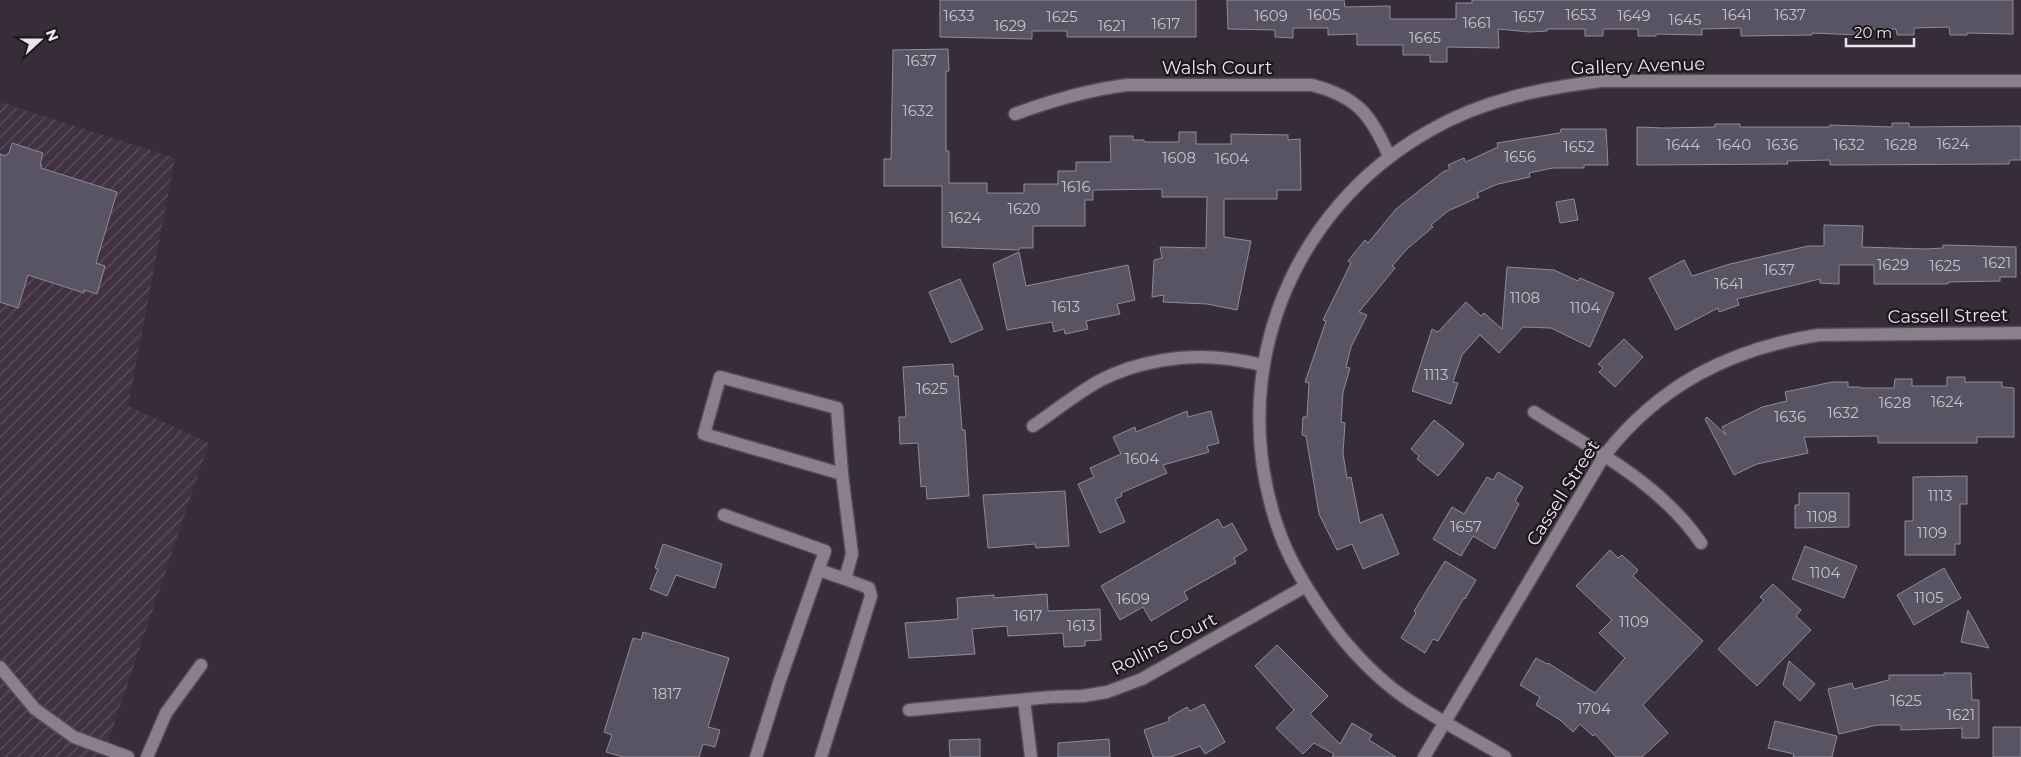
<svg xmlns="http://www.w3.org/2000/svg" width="2021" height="757" font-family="Montserrat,sans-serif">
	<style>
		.industrial { fill: url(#industrial-furrows) }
		.building { fill: #585463; stroke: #8f8b9b }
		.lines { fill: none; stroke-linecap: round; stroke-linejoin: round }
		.service-casing { stroke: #534b55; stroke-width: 15 }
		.minor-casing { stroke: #534b55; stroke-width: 15 }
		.service { stroke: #8b7f8d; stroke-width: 12 }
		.minor { stroke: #8b7f8d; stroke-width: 12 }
		.labels { text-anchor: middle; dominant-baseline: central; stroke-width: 4.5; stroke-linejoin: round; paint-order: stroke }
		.number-label { font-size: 15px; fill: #c6c1ca }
		.street-label { font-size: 18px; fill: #ebe5ec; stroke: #1c171c }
	</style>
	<defs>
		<pattern id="industrial-furrows" width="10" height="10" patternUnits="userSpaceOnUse" patternTransform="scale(1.25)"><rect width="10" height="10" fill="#413243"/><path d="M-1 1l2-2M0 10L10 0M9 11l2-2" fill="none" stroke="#5d505e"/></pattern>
	</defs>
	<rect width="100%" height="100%" fill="#372d38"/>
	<path class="industrial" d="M0,102L175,158L128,406L209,443L103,757H0Z"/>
	<path class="building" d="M940,0H1196V37H1067V31H1032V39L940,37Z
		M1227,0H1344L1345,7L1390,6V19H1456V3H1472V0H2013V34L1967,33V35H1950L1949,27L1914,28V35H1897L1896,29H1858V35L1812,33V35L1741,36V28L1702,29V35L1656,34V36H1638V29H1603V36H1585V29H1547V31L1530,32L1498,29L1499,48L1447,47V62H1430V55H1403V45H1357V34L1328,35V28H1293V38L1275,37V30L1228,29Z
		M948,49L949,71H946V151H949V183H987V193H1024V184H1058V171H1076V162H1111L1110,136H1133V140H1144V142H1179V132H1196V144H1231V134L1288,135V140L1300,139L1301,190H1277V199H1224V237L1251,241L1237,310L1207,304L1163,302L1164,295L1152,297L1154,260L1162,258L1160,247L1206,248L1207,197H1162V189L1093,190V200H1085V226H1033V248H1019V250L942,247V186H884V159H891L893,50Z
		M1892,123H1909V127L2021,126V160H2010L2009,164L1830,165V160L1787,161L1788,164L1637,165V127L1663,128L1715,127V124H1740V127H1830V125L1892,127Z
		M1561,129H1606L1608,165H1584V168H1553L1529,173L1530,177L1498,184L1477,193L1479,197L1448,211L1431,225L1433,227L1408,248L1392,266L1395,268L1359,312L1367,315L1351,347L1346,367L1350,368L1343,392L1341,422L1345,423L1343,454L1347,478L1351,477L1360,523L1382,514L1399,554L1363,569L1352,544L1337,550L1319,514L1306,436L1302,435L1303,417H1307L1309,383L1305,382L1326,321L1323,320L1351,263L1348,261L1365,240L1368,243L1396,209L1443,172L1450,169L1448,165L1464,158L1466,162L1498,147L1497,143L1560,133Z
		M12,143L43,153L40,165H42L41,168L117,192L96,263L105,266L97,294L84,290V293L28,275L18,308L0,302V154L6,156L8,153H9Z
		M1574,199L1578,220L1560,223L1556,202Z
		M1824,225L1863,226L1862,247L1926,249L1943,248V245L2016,247V277H2000V281L1948,282V284H1874V265H1839V284L1820,283V279L1737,299L1739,305L1719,312L1718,308L1676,330L1649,278L1684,260L1692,276L1730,264L1808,246H1824Z
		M1019,252L1026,286L1128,265L1135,300L1117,304L1120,314L1086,321L1088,329L1065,334L1064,329L1054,332L1052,322L1007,330L993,264Z
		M1507,267L1554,270L1578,281L1580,278L1614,293L1590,347L1551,328L1523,327L1499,353L1480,335L1462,355L1453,382L1458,383L1451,404L1412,391L1432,329L1438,332L1466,302L1481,316L1484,313L1502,329Z
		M960,279L983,329L951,343L929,292Z
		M1624,339L1643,357L1615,387L1599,372L1603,368L1598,364Z
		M953,364L954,376H958L962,430H965L969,496L927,499L926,486L921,487L918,443L900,444L899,417H906L903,367Z
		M1947,377H1965V382H2002V387L2014,388V437H1977V443H1878V436L1804,437L1808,453L1757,464L1734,475L1705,419L1707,417L1726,435L1722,427L1762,407L1787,401L1785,392L1832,382H1848V387H1860V388H1894L1895,379H1912V386H1947Z
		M1187,411L1188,417L1211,411L1219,443L1207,446L1209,452L1163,465L1167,473L1121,493L1122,496L1115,499L1125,522L1100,533L1078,484L1094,477L1090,468L1121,454L1113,437L1135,427L1136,432Z
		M1434,420L1464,444L1438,476L1417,459L1419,456L1411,449Z
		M1498,472L1523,487L1515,501L1519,504L1495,549L1473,536L1461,556L1433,539L1452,507L1464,514L1487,477L1493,480Z
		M1967,476V504H1960V544H1955V555H1905V521H1913V477Z
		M1065,491L1069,546L1036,548L1035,544L988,548L983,495Z
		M1799,493H1849V527L1795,528V505H1799Z
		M1218,519L1223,528L1232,523L1247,550L1234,558L1236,563L1184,592L1188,599L1151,621L1143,607L1120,620L1101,586Z
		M663,544L722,564L715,588L676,575L667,596L650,589L658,569L655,568Z
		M1805,546L1857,566L1844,598L1792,579Z
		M1610,550L1618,558L1622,555L1638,570L1633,576L1703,641L1643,705L1668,733L1642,757H1616L1595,734L1593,736L1580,724L1573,732L1560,720L1536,705L1540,697L1520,685L1536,658L1547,664L1548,663L1595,693L1625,658L1599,633L1612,620L1576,586Z
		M1445,561L1476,580L1465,599L1464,598L1438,641L1433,639L1425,653L1401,638L1416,613L1414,611Z
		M1944,568L1961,598L1914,625L1897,595Z
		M1773,584L1801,610L1796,616L1811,630L1757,686L1718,649L1764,600L1760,597Z
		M1047,594L1048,611L1100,609L1101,640L1085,641V646L1064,647L1063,633L1008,636L1007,626L972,629L975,654L909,658L905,623L958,619L957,598L994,595V598Z
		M1968,610L1989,648L1961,642Z
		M643,632L729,658L708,727L720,730L715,747L703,744L699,757H623L606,752L612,735L604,732L633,638L641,640Z
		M1277,645L1328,696L1310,714L1340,744L1352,723L1372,735L1369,740L1396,757H1332L1334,754L1314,743L1303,754L1276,728L1294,710L1255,666Z
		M1789,661L1815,684L1800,701L1783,685Z
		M1944,673H1971L1972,700H1979V738H1962V728L1901,730V725H1877L1839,734L1828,689L1852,683L1854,689L1889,680V675H1944Z
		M1204,704L1225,742L1205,754L1200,746L1171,757H1153L1144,730L1170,721L1168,718L1187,707L1190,711Z
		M1775,721L1837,736L1832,757H1793L1794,754L1768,748Z
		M1993,727H2021V757H1993Z
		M980,739V757H950L949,740Z
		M1109,739L1110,757H1058V743Z"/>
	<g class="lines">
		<g class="service-casing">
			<path id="service" d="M724,515L825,551L779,683L756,757
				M819,570L845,579L852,554L842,474L837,408L720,377L704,434L842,474
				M0,667L35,709L74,737L128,757
				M821,757L871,596L869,588L845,579"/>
		</g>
		<g class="minor-casing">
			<path id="minor" d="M1015,114C1053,100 1087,90 1127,85H1312C1358,97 1371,115 1389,156
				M1534,412C1594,450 1660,483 1701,543
				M1033,426C1055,411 1076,394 1099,381C1137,361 1187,353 1229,359C1240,360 1252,363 1263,365
				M1024,700L1031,757
				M909,710L1051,697L1083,696L1107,692L1142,679L1306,586
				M147,757L166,713L201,665
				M1424,757L1604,456C1659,385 1730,349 1818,335L2021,333
				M1505,757C1472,737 1436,719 1404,697C1378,679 1350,650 1332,625C1311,596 1291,565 1279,531C1224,377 1288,211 1429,131C1482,100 1542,88 1602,81H2021"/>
		</g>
		<use href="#service" class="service"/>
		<use href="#minor" class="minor"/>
	</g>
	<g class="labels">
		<g class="number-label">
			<text x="1324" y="14">1605</text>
			<text x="1581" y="14">1653</text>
			<text x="1737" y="14">1641</text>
			<text x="1790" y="14">1637</text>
			<text x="959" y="15">1633</text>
			<text x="1271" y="15">1609</text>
			<text x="1634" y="15">1649</text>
			<text x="1062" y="16">1625</text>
			<text x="1529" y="16">1657</text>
			<text x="1685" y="19">1645</text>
			<text x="1477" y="22">1661</text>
			<text x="1166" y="23">1617</text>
			<text x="1010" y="25">1629</text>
			<text x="1112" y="25">1621</text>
			<text x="1425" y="37">1665</text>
			<text x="921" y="60">1637</text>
			<text x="918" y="110">1632</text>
			<text x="1953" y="143">1624</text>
			<text x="1683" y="144">1644</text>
			<text x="1734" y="144">1640</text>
			<text x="1782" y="144">1636</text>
			<text x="1849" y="144">1632</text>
			<text x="1901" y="144">1628</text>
			<text x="1579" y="146">1652</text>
			<text x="1520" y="156">1656</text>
			<text x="1179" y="157">1608</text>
			<text x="1232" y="158">1604</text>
			<text x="1076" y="186">1616</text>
			<text x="1024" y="208">1620</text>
			<text x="965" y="217">1624</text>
			<text x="1997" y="262">1621</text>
			<text x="1893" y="264">1629</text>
			<text x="1945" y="265">1625</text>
			<text x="1779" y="269">1637</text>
			<text x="1729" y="283">1641</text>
			<text x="1525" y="297">1108</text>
			<text x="1066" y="306">1613</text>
			<text x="1585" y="307">1104</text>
			<text x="1436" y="374">1113</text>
			<text x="932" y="388">1625</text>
			<text x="1947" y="401">1624</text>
			<text x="1895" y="402">1628</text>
			<text x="1843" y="412">1632</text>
			<text x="1790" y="416">1636</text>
			<text x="1142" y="458">1604</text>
			<text x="1940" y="495">1113</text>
			<text x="1822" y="516">1108</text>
			<text x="1466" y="526">1657</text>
			<text x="1932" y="532">1109</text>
			<text x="1825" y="572">1104</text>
			<text x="1929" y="597">1105</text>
			<text x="1133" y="598">1609</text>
			<text x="1028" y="615">1617</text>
			<text x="1634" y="621">1109</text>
			<text x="1081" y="625">1613</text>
			<text x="667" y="693">1817</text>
			<text x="1906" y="700">1625</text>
			<text x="1594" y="708">1704</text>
			<text x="1961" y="714">1621</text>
		</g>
		<g class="street-label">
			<text transform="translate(1638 66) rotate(-2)">Gallery Avenue</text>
			<text x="1217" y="68">Walsh Court</text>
			<text transform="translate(1948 316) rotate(-1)">Cassell Street</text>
			<text transform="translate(1563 493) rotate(-58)">Cassell Street</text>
			<text transform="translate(1164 644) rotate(-27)">Rollins Court</text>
		</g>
	</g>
	<g transform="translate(40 40) rotate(69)" stroke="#1c171c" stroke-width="4" paint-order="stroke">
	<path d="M0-4L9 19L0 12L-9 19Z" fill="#ebe5ec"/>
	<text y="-8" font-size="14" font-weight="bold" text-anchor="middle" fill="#ebe5ec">N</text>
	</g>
	<path d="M1846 38v8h68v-8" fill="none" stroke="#ebe5ec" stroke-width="2.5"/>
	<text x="1854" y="38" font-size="15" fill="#ebe5ec" stroke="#1c171c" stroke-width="4" paint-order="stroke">20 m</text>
</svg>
